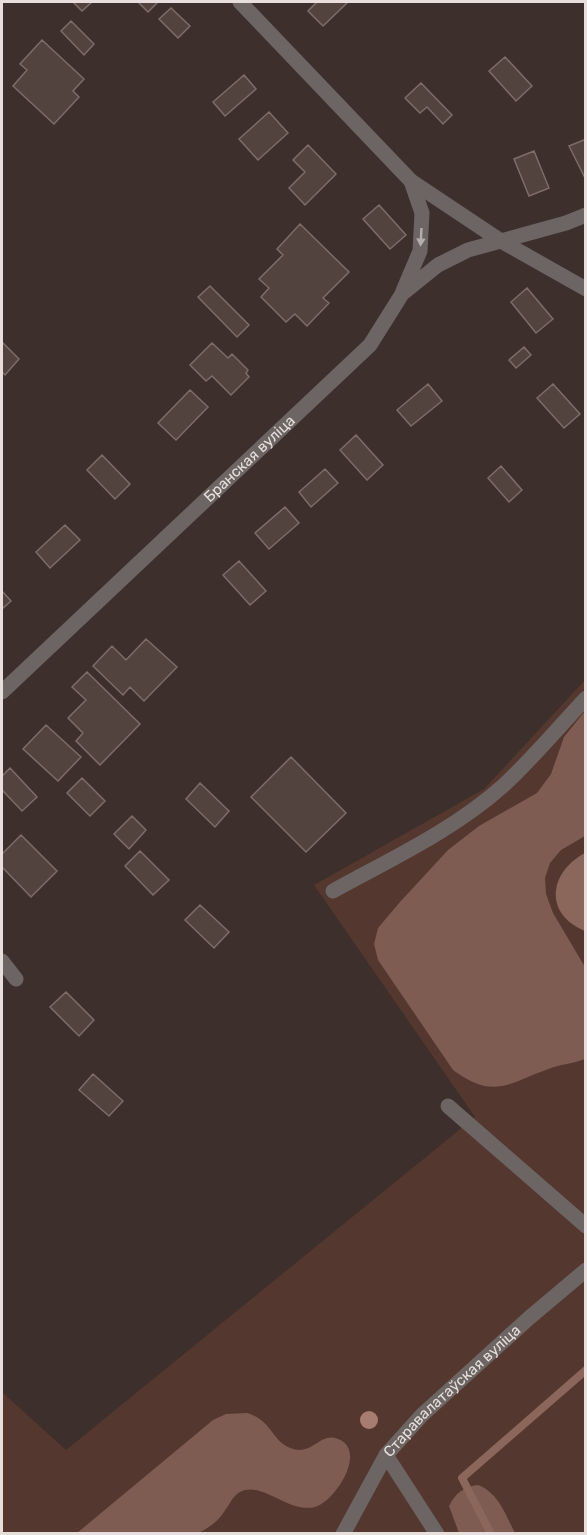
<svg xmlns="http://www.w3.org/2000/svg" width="587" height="1535" font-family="Rubik,sans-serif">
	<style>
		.green { fill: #54372e }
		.forest { fill: #7f5c51 }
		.water { fill: #8a665b }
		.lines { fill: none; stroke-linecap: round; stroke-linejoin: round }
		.stream { stroke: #8a665b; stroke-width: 8 }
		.building { fill: #52433f; stroke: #7d6d69; stroke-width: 1.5 }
		.service { stroke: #6c6563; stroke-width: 15 }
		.minor { stroke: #6c6563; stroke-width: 15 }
		.tertiary { stroke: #6c6563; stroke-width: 15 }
		.tree { fill: #a67d70 }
		.oneway { fill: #b6aeac }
		.labels { text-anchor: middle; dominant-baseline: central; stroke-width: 4.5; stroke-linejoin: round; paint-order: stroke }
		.street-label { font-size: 15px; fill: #e8dfdc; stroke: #1f1917 }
	</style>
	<rect width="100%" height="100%" fill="#3d2f2b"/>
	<path class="green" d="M585,680V1533H2V1392L66,1450L475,1117L314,885L484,789Z"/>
	<path class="forest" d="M585,711V836L561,850L550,863L545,878L546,894L553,913L585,967V1059C575,1063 564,1064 554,1067C511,1081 496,1102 453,1070L378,960L374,944L378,928L400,902L448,850L479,826L537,793L551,774L564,737Z
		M247,1413C271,1420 271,1438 288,1447C311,1458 318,1434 335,1438C370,1447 336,1501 315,1507C290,1513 266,1485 245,1490C233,1493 231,1503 224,1512C218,1521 209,1528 200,1532C191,1535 177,1534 168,1534C138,1534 107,1534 77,1533L213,1420L226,1414Z
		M478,1485C499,1493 506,1516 515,1533H459L449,1506C455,1494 464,1486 478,1485Z"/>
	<path class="water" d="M585,853V931C543,914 549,872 585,853Z"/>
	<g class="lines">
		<path class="stream" d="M491,1534L462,1478L586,1370"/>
	</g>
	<path class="building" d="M73,2H92L82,11Z
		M138,2H158L148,12Z
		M317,2H348L323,26L308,11Z
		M171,8L190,26L178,38L159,19Z
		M71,21L94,44L84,55L61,31Z
		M42,40L84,79L73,91L79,97L54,124L13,86L27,70L20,64Z
		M505,57L532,86L516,101L489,71Z
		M244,75L256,89L225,116L213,102Z
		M421,83L452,115L443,124L427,107L420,113L405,98Z
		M269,112L288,133L258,160L239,139Z
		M586,139V180L569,146Z
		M308,145L336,174L305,205L289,188L305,172L293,160Z
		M534,151L549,188L529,196L514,159Z
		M379,205L406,235L390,249L363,219Z
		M300,224L349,272L323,298L329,303L307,326L295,314L286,322L261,297L269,288L259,279L283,255L277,249Z
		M210,286L249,325L237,337L198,297Z
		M527,288L553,319L536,333L511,302Z
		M2,342L19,359L5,375L2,372Z
		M212,343L228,358L232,354L248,370L246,373L249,377L231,395L212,376L206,381L190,365Z
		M524,347L531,355L516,368L509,360Z
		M428,384L442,401L411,426L397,410Z
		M553,384L580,414L564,428L537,398Z
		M190,390L208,407L176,440L158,423Z
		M356,435L383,465L367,480L340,450Z
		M102,455L130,484L115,499L87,470Z
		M501,466L522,490L509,502L488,478Z
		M325,469L338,483L311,507L299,492Z
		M285,507L299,523L269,549L255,533Z
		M65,525L80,540L50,568L36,552Z
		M239,561L266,591L250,605L223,575Z
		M2,591L11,601L2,609Z
		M146,639L177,667L144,701L130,687L123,695L93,666L112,646L126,660Z
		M87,672L140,724L100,765L76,741L83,733L68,718L86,700L72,687Z
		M46,725L81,757L58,781L23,749Z
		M291,757L346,813L306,852L251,797Z
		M10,768L37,797L22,811L2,790V776Z
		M82,778L105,801L90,816L67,793Z
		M200,783L229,811L215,827L186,799Z
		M132,816L146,830L129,849L114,834Z
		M21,835L57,871L31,897L2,867V854Z
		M140,851L169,880L153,895L125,866Z
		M200,905L229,932L214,948L185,920Z
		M66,992L94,1020L79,1036L50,1007Z
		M93,1074L123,1101L109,1116L79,1090Z"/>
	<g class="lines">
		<path class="service" d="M333,891C391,859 454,830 504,785C533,758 559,727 586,698
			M2,961L16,979
			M448,1106L586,1226
			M386,1455L437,1534"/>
		<g class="minor">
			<path d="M403,291L420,251L422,213L411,181"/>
			<path id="s1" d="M2,692L370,345L402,294L438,265L468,250L566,223L586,215"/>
		</g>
		<g class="tertiary">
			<path d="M240,2L411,181L501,241L586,289"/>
			<path id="s2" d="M343,1534L386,1455L422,1415L529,1318L586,1270"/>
		</g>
	</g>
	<circle class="tree" cx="369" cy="1420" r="9"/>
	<defs><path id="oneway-solid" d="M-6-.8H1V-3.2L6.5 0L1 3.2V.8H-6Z" transform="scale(1.5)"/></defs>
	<use class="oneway" href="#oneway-solid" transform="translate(421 237) rotate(93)"/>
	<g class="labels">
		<g class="street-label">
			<text stroke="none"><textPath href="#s1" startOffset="340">Бранская вуліца</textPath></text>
			<text stroke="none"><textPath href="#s2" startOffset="182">Старавалатаўская вуліца</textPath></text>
		</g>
	</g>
	<rect width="587" height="1535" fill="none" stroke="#e8dfdc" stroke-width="6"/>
</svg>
